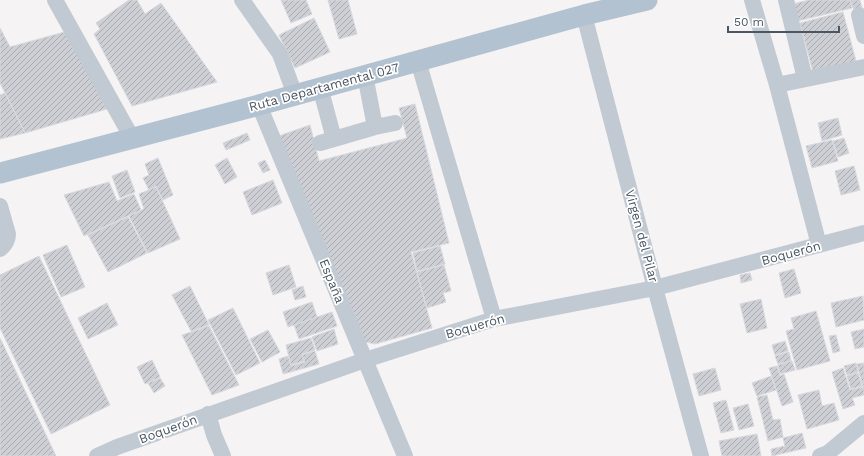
<svg xmlns="http://www.w3.org/2000/svg" width="864" height="456" font-family="'Work Sans',sans-serif">
	<style>
		.building { fill: url(#building-hatch); stroke: #d7d9de }
		.lines { fill: none; stroke-linecap: round; stroke-linejoin: round }
		.minor { stroke: #c1cad2; stroke-width: 16 }
		.major { stroke: #b3c2d1; stroke-width: 21 }
		.labels { text-anchor: middle; dominant-baseline: central; stroke-width: 3.5; stroke-linejoin: round; paint-order: stroke }
		.street-label { font-size: 13px; fill: #4a5661; stroke: #fff }
	</style>
	<defs>
		<pattern id="building-hatch" width="6" height="6" patternUnits="userSpaceOnUse"><rect width="6" height="6" fill="#cdcfd5"/><path d="M-1 1l2-2M0 6l6-6M5 7l2-2" fill="none" stroke="#a8abb0"/></pattern>
	</defs>
	<rect width="100%" height="100%" fill="#f5f3f3"/>
	<path class="building" d="M129,0H137L145,14L161,3L217,82L132,106L94,34L100,29L96,23Z
		M281,0H306L312,14L291,23Z
		M328,0H348L357,34L339,39Z
		M809,0H850L852,8L797,21L793,4Z
		M850,0H860L862,8L854,10Z
		M843,12L856,61L813,72L800,23Z
		M314,18L330,52L295,68L279,35Z
		M0,28L10,47L68,31L107,109L25,133L0,83Z
		M5,93L25,133L0,139V95Z
		M415,104L449,243L411,252L432,328L375,344L361,341L276,137L310,125L319,161L407,138L399,108Z
		M838,118L842,135L822,141L818,123Z
		M247,133L250,140L226,150L223,143Z
		M844,138L849,153L838,157L833,141Z
		M832,140L838,161L812,168L806,146Z
		M158,158L173,195L163,200L156,186L149,190L143,178L149,175L145,164Z
		M227,158L237,177L225,184L215,165Z
		M265,160L270,170L263,173L258,163Z
		M854,166L860,190L841,195L835,171Z
		M127,170L135,192L120,198L112,176Z
		M273,180L282,203L252,215L243,192Z
		M109,182L117,201L134,194L141,210L84,236L64,195Z
		M156,187L180,239L148,253L129,216L144,209L139,194Z
		M128,217L147,253L108,272L88,235Z
		M67,245L85,287L61,297L43,255Z
		M440,246L445,264L417,271L413,253Z
		M39,256L110,405L51,434L0,328V275Z
		M289,265L296,287L273,295L266,273Z
		M444,265L451,291L443,293L446,302L427,308L417,272Z
		M794,269L801,293L785,298L779,273Z
		M750,273L752,280L741,283L740,275Z
		M190,286L209,325L191,331L172,295Z
		M303,286L306,297L295,300L292,290Z
		M863,296L864,320L836,327L831,303Z
		M761,299L767,328L747,333L740,304Z
		M312,302L317,317L288,327L283,312Z
		M107,303L118,325L88,339L78,318Z
		M233,308L260,363L236,375L208,320Z
		M816,311L830,361L797,370L786,331L794,329L791,318Z
		M332,312L337,326L299,339L294,325Z
		M209,326L239,385L212,395L182,335Z
		M334,329L338,344L317,351L312,337Z
		M864,329V347L855,349L851,332Z
		M268,330L280,352L262,362L250,339Z
		M836,335L840,351L833,353L829,336Z
		M0,338L56,456H0Z
		M311,338L315,350L302,354L304,361L291,365L286,345Z
		M785,341L788,351L775,355L772,345Z
		M315,351L319,364L283,374L279,359L288,356L291,366L305,362L302,355Z
		M789,352L791,361L778,364L775,356Z
		M152,360L160,377L145,384L137,367Z
		M792,361L795,370L780,374L778,365Z
		M856,363L858,372L847,375L844,366Z
		M864,363V395L852,398L855,405L843,409L832,372L843,368L850,390L863,387L857,364Z
		M777,366L780,376L784,374L793,402L782,406L769,368Z
		M715,368L721,390L699,396L693,374Z
		M858,373L862,386L851,389L847,376Z
		M771,376L776,390L757,396L752,383Z
		M160,378L165,386L154,393L148,383Z
		M819,390L822,406L834,403L839,420L807,429L798,395Z
		M767,395L773,420L780,419L783,437L768,441L757,397Z
		M726,400L734,430L721,433L713,403Z
		M748,404L754,426L739,430L733,408Z
		M802,433L806,448L772,456L771,449L785,446L783,438Z
		M757,434L761,456H722L719,441Z"/>
	<g class="lines">
		<path class="minor" d="M55,0L132,138
			M242,0L280,54L295,95
			M752,0L777,85L819,245
			M786,0L805,79
			M584,15L655,288L701,456
			M859,15L864,36
			M418,61L494,319
			M365,75L375,127L395,123
			M777,85L864,67
			M320,87L334,139L320,143
			M259,105L405,456
			M334,139L375,127
			M0,206L8,234C8,241 5,245 0,249
			M208,414L214,435L223,456
			M97,456L117,447L365,360L494,319L655,288L864,233
			M820,456L828,453L864,423"/>
		<path class="major" d="M0,173L259,105L584,15L647,0"/>
	</g>
	<g class="labels">
		<g class="street-label">
			<text transform="translate(324 87) rotate(-15)">Ruta Departamental 027</text>
			<text transform="translate(642 236) rotate(75)">Virgen del Pilar</text>
			<text transform="translate(791 253) rotate(-15)">Boquerón</text>
			<text transform="translate(332 281) rotate(68)">España</text>
			<text transform="translate(475 326) rotate(-16)">Boquerón</text>
			<text transform="translate(168 429) rotate(-20)">Boquerón</text>
		</g>
	</g>
	<path d="M728 26v6h111v-6" fill="none" stroke="#4a5661" stroke-width="2"/>
	<text x="734" y="26" font-size="12" fill="#4a5661" stroke="#ffffff" stroke-width="3" paint-order="stroke">50 m</text>
</svg>
